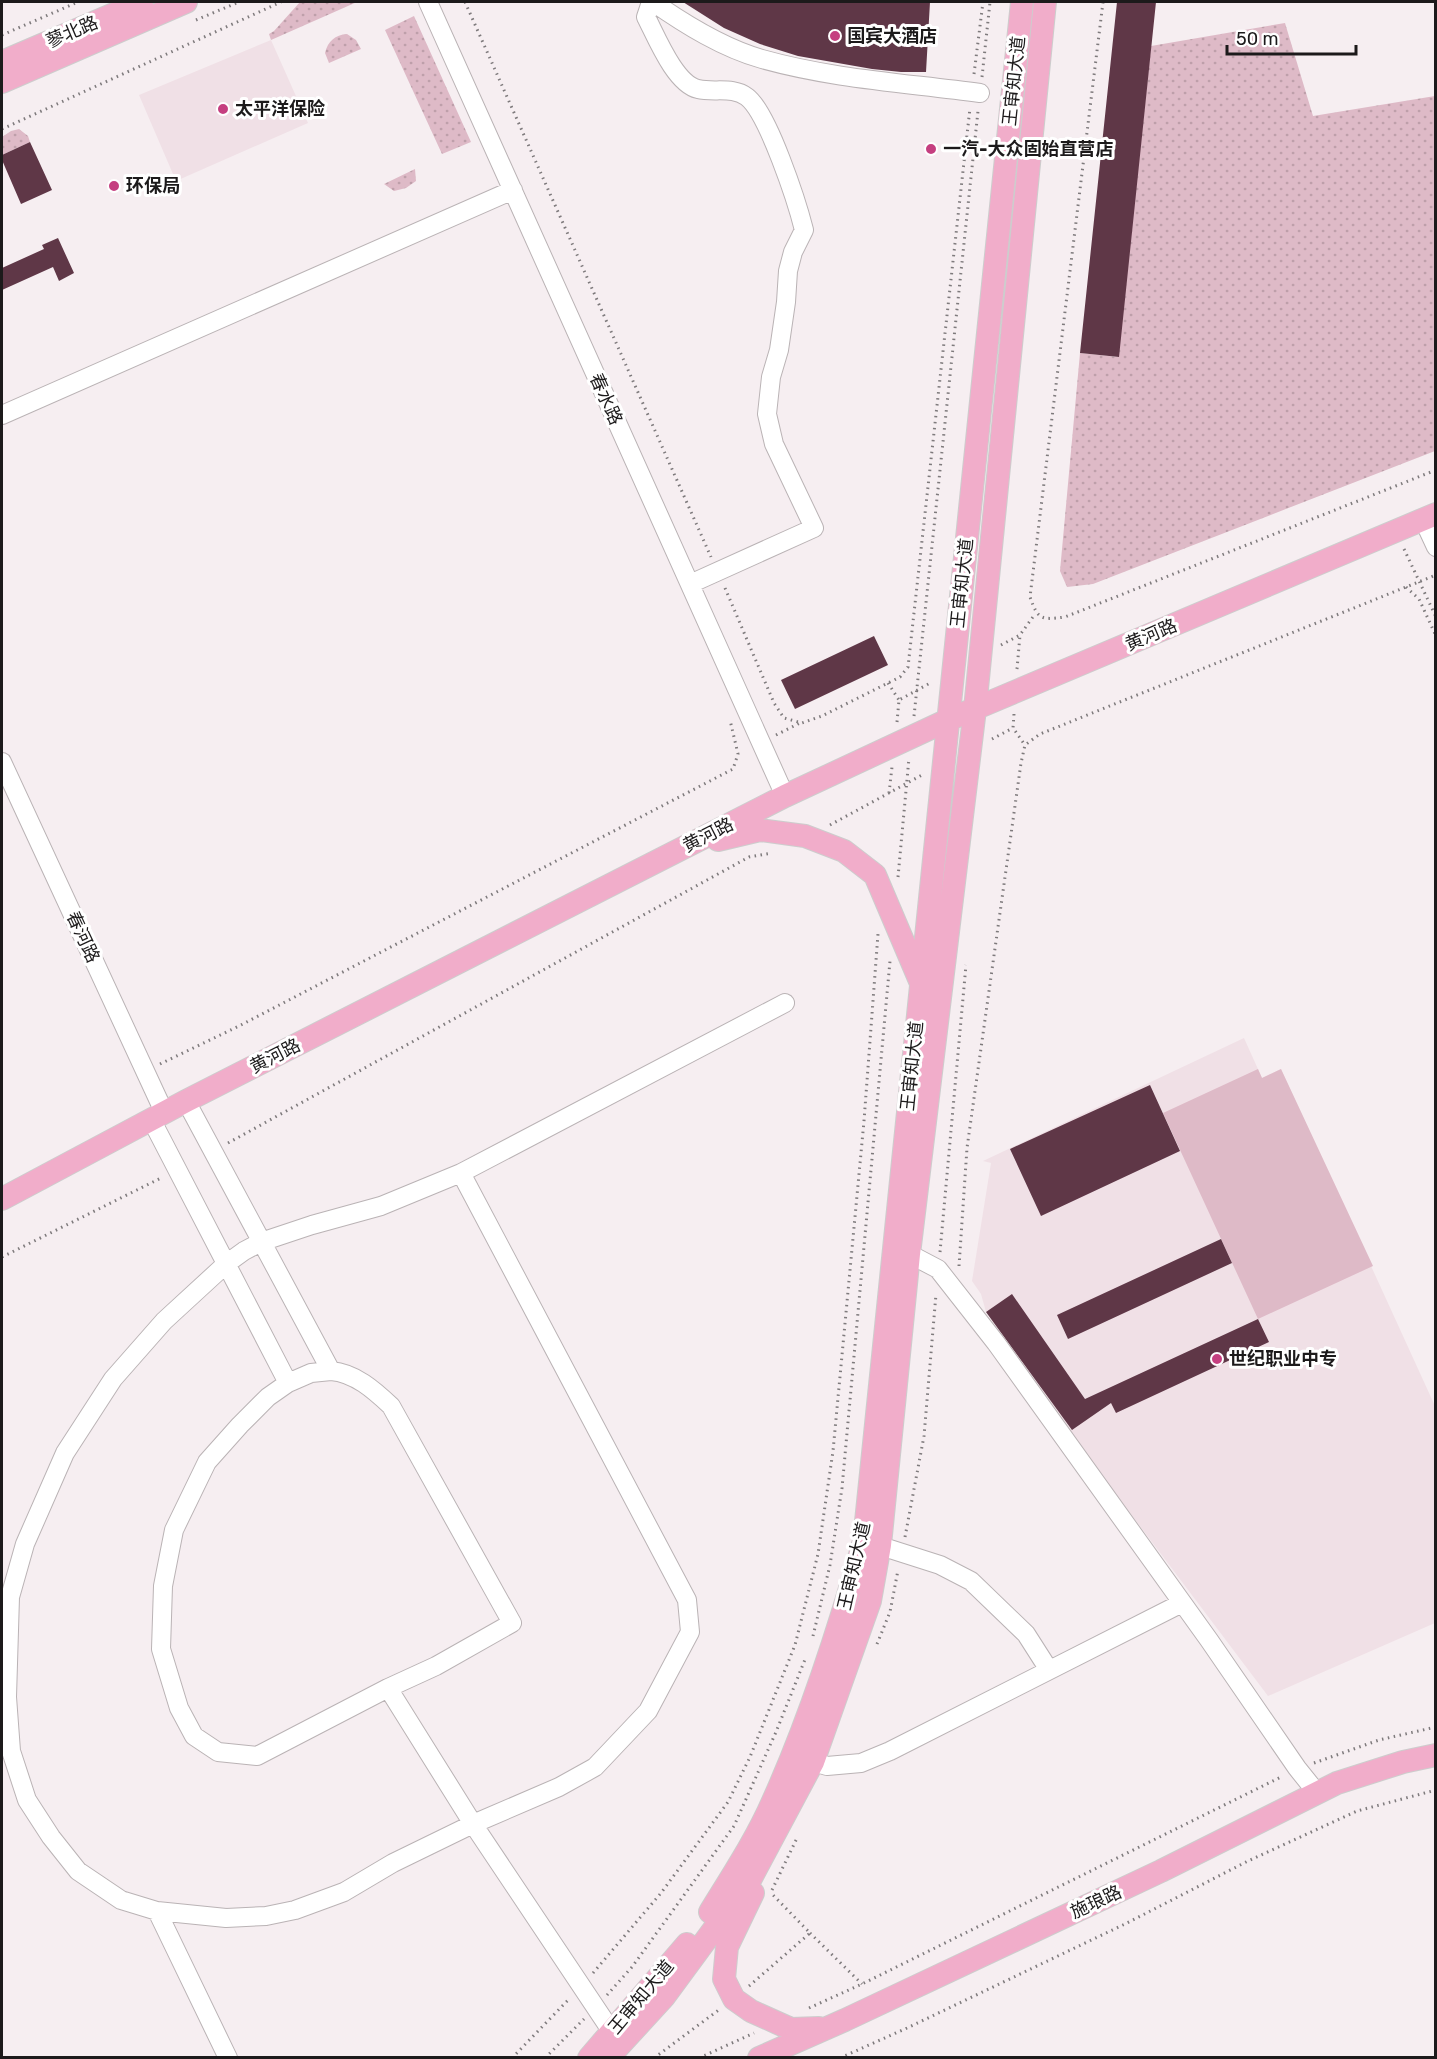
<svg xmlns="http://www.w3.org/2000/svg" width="1437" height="2059" font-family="Rubik,'Noto Sans SC',sans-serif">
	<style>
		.built { fill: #f0e0e6 }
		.grass { fill: url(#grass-dots) }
		.pitch { fill: #debac7 }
		.building { fill: #5f3747 }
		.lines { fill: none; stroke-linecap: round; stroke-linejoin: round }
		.minor-casing { stroke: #bab3b5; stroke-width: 20 }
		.major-casing { stroke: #cdcdcd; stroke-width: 24 }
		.path { stroke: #7e7a7c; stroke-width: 3; stroke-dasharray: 1.5 4.5; stroke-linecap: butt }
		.minor { stroke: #fff; stroke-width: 18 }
		.major { stroke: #f1adca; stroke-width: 22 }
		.poi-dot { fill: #c53f80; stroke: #fff; stroke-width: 2 }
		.labels { text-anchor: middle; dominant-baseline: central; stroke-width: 6; stroke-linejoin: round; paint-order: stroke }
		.street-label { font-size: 18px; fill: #1c1a1b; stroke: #fff }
		.poi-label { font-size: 18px; font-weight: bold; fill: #1c1a1b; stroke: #fff; text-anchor: start }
	</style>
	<defs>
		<pattern id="grass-dots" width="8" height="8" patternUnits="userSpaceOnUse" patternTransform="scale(1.5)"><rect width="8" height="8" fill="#debac7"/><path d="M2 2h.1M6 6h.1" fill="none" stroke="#be9faa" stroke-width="1.8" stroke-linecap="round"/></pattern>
	</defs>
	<rect width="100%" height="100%" fill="#f6eef1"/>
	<path class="built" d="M271,40L308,123L176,181L139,95Z
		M1244,1038L1262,1078L1281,1069L1435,1406V1623L1268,1696L1069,1432L986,1312L981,1294L972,1281L991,1163L983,1161Z"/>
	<path class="grass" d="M300,2H357L271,40L269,34L274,31Z
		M414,16L471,142L442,154L385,30Z
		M1285,23L1313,116L1435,96V451L1093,584L1067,587L1060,571L1080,353L1118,357L1151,46Z
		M347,34L356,40L361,49L329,63L325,53C328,41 335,35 347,34Z
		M19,129L28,136L30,142L2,155V137L11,131Z
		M415,169L416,181L406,188L394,191L384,184Z"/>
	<path class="pitch" d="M1258,1069L1262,1078L1281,1069L1373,1266L1258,1319L1163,1113Z"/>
	<path class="building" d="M683,2H930L926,72H901L872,69L798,56L760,44L724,28Z
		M1117,2H1156L1119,357L1080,353Z
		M30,142L52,190L21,204L2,160V155Z
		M58,238L74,273L59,281L53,267L2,290V268L44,249L42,245Z
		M874,636L888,665L795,709L781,680Z
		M1150,1085L1180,1151L1041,1216L1010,1149Z
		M1221,1239L1232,1263L1068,1339L1057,1315Z
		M1012,1294L1085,1399L1258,1319L1269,1342L1116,1413L1111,1403L1072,1430L986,1312Z"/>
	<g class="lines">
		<g class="minor-casing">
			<path id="minor" d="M428,2L785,796
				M651,2L646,17C656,36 675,84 698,89C714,93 733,86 747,97C768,113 797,202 804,230L793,252L788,271L786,302L779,350L771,377L767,414L774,444L814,528L690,584
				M653,2C686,25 723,48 762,59C833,79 907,83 980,93
				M2,415L513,190
				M1423,519L1436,547
				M2,762L164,1112
				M186,1101L331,1371
				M151,1119L288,1383
				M461,1173L785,1003
				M898,1248L938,1269L996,1343L1209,1640L1297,1768L1317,1793
				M331,1371C355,1373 374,1390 391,1406L512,1623L436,1666L388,1688L257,1756L218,1752L194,1736L179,1708L161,1649L163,1586L174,1530L207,1462L240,1425L268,1397L288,1383L311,1373Z
				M868,1542L940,1565L971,1581L1026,1634L1049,1670
				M388,1688L473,1824L612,2032
				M800,1758L827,1766L861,1763L890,1751L1182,1603
				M157,1911L226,1918L266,1916L295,1910L344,1892L393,1863L473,1824L559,1787L595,1767L648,1711L690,1632L687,1600L461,1173L381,1206L312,1225L261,1242L244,1251L226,1264L164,1321L113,1379L65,1453L25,1544L10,1597L7,1697L11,1751L27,1800L51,1837L78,1871L121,1900L157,1911L228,2058"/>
		</g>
		<g class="major-casing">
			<path id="major" d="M2,62L142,2
				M2,82L186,2
				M718,840L760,830L805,836L844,851L875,875L920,981
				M2,1199L186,1101L785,796L948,720L1436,514
				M753,1893L727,1947L724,1979L734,1999L751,2011L791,2029L819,2028
				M710,1912C732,1876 756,1840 773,1801C811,1717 839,1629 864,1541L1022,2
				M589,2058L687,1944
				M608,2058L664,1997L750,1880L813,1762L870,1601L880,1545L909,1254L975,709L1045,2
				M759,2058L845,2020L1161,1871L1337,1783L1403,1762L1436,1755"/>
		</g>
		<path class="path" d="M465,2L711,557
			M1103,2L1030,597C1038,620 1041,620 1065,617L1436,470
			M196,20L239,2
			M2,35L78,2
			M974,74L983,2
			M982,77L990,2
			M2,129L281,2
			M1404,549L1436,617
			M1406,587L1419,599L1436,636
			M725,588L774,703L784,718L802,723L822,716L900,677L908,667L970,108
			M1001,645L1020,635L1035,614
			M1017,669L1020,635
			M888,683L899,700
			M1014,714L1013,728L1025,745
			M914,716L978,111
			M897,722L899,700L932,682
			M776,735L800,723
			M992,739L1013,728
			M889,793L892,767
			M830,825L922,775
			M898,877L909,758
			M160,1064L239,1026L733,769L738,754L730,720
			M228,1143L749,857L772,853
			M940,1252L966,965
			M2,1257L161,1178
			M959,1266L967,1148L1021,763L1025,745L1040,734L1436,575
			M905,1537L924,1436L936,1294
			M813,1636L830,1565L842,1488L890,961
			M877,1644L890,1612L898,1570
			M1314,1763L1379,1740L1436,1727
			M772,1890L798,1836
			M810,1933L862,1984
			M593,1973L661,1893L728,1802L750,1757L795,1645L818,1554L833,1451L864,1121L878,934
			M749,1986L810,1933L773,1895
			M607,1995L632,1967L734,1826L776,1732L806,1657
			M809,2008L862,1984L1283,1776
			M512,2058L570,1998
			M545,2058L584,2019
			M654,2058L720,2009
			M699,2058L754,2033
			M840,2058L907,2028L1125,1924L1248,1861L1357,1811L1436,1790"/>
		<use href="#minor" class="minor"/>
		<use href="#major" class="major"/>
	</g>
	<g class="poi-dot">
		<circle cx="835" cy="36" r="6"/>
		<circle cx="223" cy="109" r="6"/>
		<circle cx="931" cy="149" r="6"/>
		<circle cx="114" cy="186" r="6"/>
		<circle cx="1217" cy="1359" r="6"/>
	</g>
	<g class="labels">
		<g class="street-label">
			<text transform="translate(72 32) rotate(-23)">蓼北路</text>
			<text transform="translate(1014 81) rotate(-84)">王审知大道</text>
			<text transform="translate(606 399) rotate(66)">春水路</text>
			<text transform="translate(962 583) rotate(-84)">王审知大道</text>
			<text transform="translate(1151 635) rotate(-23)">黄河路</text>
			<text transform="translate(708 835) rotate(-27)">黄河路</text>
			<text transform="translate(83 937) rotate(65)">春河路</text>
			<text transform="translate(275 1056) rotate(-27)">黄河路</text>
			<text transform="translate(912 1066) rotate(-84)">王审知大道</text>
			<text transform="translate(854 1566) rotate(-77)">王审知大道</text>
			<text transform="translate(1096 1902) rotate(-25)">施琅路</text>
			<text transform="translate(641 1997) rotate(-50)">王审知大道</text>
		</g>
		<g class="poi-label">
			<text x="847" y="36">国宾大酒店</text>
			<text x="235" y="109">太平洋保险</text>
			<text x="943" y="149">一汽-大众固始直营店</text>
			<text x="126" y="186">环保局</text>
			<text x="1229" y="1359">世纪职业中专</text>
		</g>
	</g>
	<rect width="1437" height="2059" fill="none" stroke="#1c1a1b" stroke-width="6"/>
	<path d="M1227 45v9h129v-9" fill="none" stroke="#1c1a1b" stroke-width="3"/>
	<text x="1236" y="45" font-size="18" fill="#1c1a1b" stroke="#ffffff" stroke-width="4.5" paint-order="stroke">50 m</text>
</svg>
